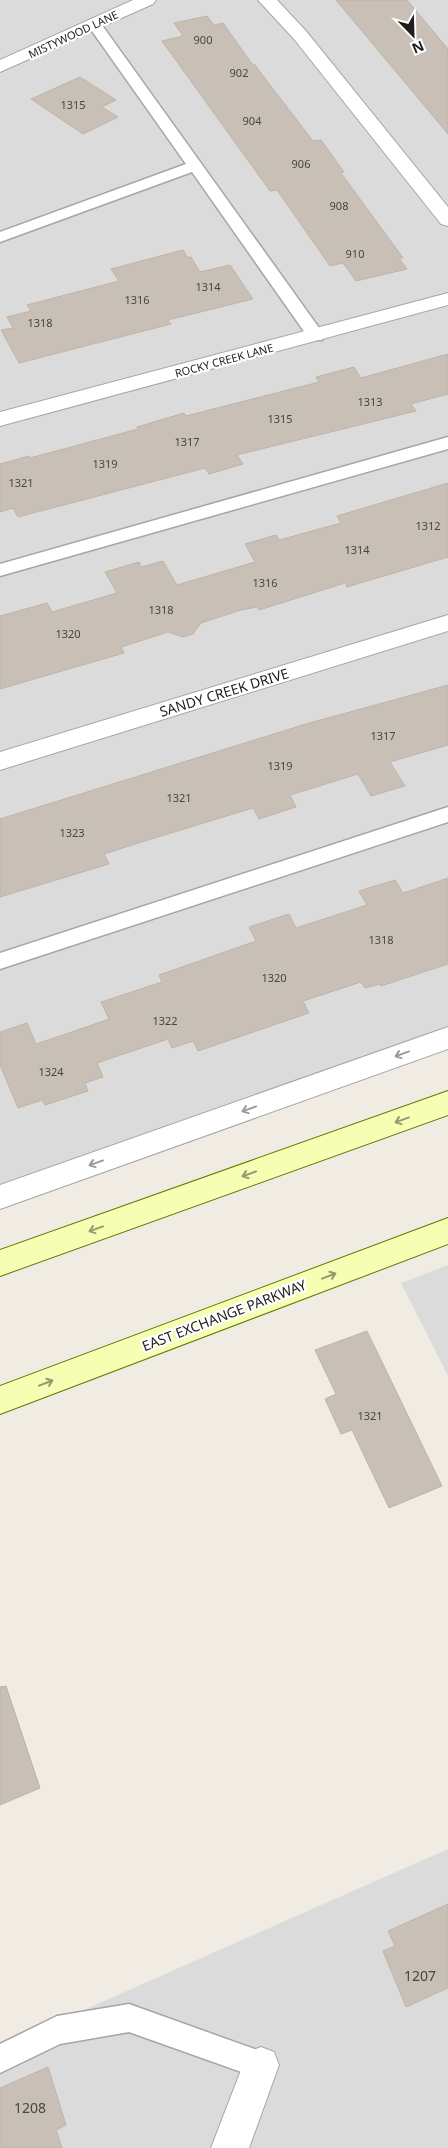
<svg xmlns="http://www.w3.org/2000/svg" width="448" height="2148" font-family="'Noto Sans',sans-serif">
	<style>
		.residential { fill: #dcdbdb }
		.building { fill: #c8bfb6; stroke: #c2b3a4 }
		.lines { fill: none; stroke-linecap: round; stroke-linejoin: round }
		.lane-casing { stroke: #a5a5a5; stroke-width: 3 }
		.street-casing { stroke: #a5a5a5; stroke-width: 2 }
		.secondary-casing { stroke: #647900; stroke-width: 2 }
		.lane { fill: #fff; fill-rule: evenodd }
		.street { fill: #fff; fill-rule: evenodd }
		.secondary { fill: #f5feb2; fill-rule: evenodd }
		.oneway { stroke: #9a9a9a }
		.oneway2 { stroke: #94996f }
		.labels { text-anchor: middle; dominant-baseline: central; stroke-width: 4.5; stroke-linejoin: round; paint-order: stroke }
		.far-street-label { font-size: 11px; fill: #1e1e1e; stroke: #fff }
		.number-label { font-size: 11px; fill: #484644 }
		.street-label { font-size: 14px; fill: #1e1e1e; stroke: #fff }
		.near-number-label { font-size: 14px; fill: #484644 }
	</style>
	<rect width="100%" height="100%" fill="#f0ece3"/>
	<path class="residential" d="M0,0H448V1042L0,1202Z
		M448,1265V1376L401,1283Z
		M448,1849V2148H0V2047Z"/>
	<path class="building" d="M336,0H407L448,49V134Z
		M207,16L214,25L223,23L252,64H254L313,141L321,140L344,172L341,173L403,258H399L407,269L356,281L343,263L330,266L277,190L270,191L162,41L183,36L174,23Z
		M80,77L116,100L102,107L118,117L83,134L31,99Z
		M183,250L187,257H191L200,272L230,265L253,299L168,320L171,324L19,363L1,330L13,328L7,317L31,311L27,305L119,281L111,269Z
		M448,354V394L411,404L416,411L237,455L243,464L209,474L205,468L18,517L13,508L0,512V464L29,456L30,458L138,429L137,427L184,413L186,416L319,382L316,377L354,367L361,378Z
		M448,483V557L347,587L345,583L259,610L257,607L241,610L201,623L193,634L183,637L168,632L121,647L124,653L0,689V616L47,603L52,612L117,593L105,572L139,562L141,567L163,561L177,585L255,562L245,544L276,535L279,540L341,523L337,516Z
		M448,685V745L390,762L405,786L371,796L358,774L290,795L296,807L259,819L253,808L151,839L104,854L109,864L0,897V819L306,724Z
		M448,878V964L381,986L380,984L365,988L361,982L303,1001L309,1013L198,1051L193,1041L172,1048L168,1039L97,1063L103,1077L85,1083L88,1091L45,1105L42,1100L18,1108L0,1065V1032L27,1023L36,1044L66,1034L109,1019L101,1002L162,982L159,975L256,941L249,927L289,914L296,928L367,905L359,891L395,880L403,893Z
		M367,1331L442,1486L389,1508L352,1430L341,1434L325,1399L336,1394L315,1350Z
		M6,1686L40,1788L0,1805V1687Z
		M448,1904V1988L406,2007L383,1951L395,1946L388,1931Z
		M48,2067L66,2125L56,2130L62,2148H0V2088Z"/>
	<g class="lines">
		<g class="lane-casing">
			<path id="lane" d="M94,20L99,21L322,332L324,336L322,340H310L192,172L0,242V232L186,164L87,24Z
				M448,437V449L0,576V564Z
				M448,807V822L0,969V953Z
				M129,2004L271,2055L275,2065L271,2075L261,2079L129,2032L60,2044L0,2073V2044L57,2016Z"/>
		</g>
		<g class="street-casing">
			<path id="street" d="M133,0H156L153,4L0,72V60Z
				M258,0H277L306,31L448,207V226L441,224L294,39Z
				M448,293V305L0,426V412Z
				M448,615V631L0,770V752Z
				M448,1027V1049L0,1209V1185Z
				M261,2047L274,2052L279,2065L249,2148H211L248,2052Z"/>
		</g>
		<g class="secondary-casing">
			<path id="secondary" d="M448,1091V1115L0,1276V1250Z
				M448,1218V1244L0,1414V1386Z"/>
		</g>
		<use href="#lane" class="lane"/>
		<use href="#street" class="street"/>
		<use href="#secondary" class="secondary"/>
	</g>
	<defs><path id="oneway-shaft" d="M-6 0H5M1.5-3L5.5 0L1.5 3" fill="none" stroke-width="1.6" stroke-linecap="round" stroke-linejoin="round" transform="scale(1.25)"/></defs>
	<g class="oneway">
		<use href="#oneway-shaft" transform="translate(402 1054) rotate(160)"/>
		<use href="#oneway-shaft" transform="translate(249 1109) rotate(160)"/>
		<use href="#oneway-shaft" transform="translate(96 1163) rotate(160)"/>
	</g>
	<g class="oneway2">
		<use href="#oneway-shaft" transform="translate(402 1120) rotate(160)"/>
		<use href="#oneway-shaft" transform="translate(249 1174) rotate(160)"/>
		<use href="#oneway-shaft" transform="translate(96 1229) rotate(160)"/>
		<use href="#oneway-shaft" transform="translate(329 1276) rotate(-21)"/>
		<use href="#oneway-shaft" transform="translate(46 1383) rotate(-21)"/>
	</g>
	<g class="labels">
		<g class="far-street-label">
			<text transform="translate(73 34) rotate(-25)">MISTYWOOD LANE</text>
			<text transform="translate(224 360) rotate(-15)">ROCKY CREEK LANE</text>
		</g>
		<g class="number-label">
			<text x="203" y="39">900</text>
			<text x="239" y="72">902</text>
			<text x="73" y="104">1315</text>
			<text x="252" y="120">904</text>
			<text x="301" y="163">906</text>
			<text x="339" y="205">908</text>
			<text x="355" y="253">910</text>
			<text x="208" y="286">1314</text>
			<text x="137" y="299">1316</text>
			<text x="40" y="322">1318</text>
			<text x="370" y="401">1313</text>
			<text x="280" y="418">1315</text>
			<text x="187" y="441">1317</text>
			<text x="105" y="463">1319</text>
			<text x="21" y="482">1321</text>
			<text x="428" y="525">1312</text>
			<text x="357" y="549">1314</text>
			<text x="265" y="582">1316</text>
			<text x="161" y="609">1318</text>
			<text x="68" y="633">1320</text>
			<text x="383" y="735">1317</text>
			<text x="280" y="765">1319</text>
			<text x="179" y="797">1321</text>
			<text x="72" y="832">1323</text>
			<text x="381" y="939">1318</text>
			<text x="274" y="977">1320</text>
			<text x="165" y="1020">1322</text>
			<text x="51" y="1071">1324</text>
			<text x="370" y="1415">1321</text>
		</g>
		<g class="street-label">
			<text transform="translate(224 692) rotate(-17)">SANDY CREEK DRIVE</text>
			<text transform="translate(224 1315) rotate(-21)">EAST EXCHANGE PARKWAY</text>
		</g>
		<g class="near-number-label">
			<text x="420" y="1975">1207</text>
			<text x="30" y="2107">1208</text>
		</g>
	</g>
	<g transform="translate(413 35) rotate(157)" stroke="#ffffff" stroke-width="4" paint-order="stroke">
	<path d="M0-4L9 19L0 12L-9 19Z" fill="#1e1e1e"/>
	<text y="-8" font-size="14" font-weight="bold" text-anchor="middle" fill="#1e1e1e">N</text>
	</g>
</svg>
